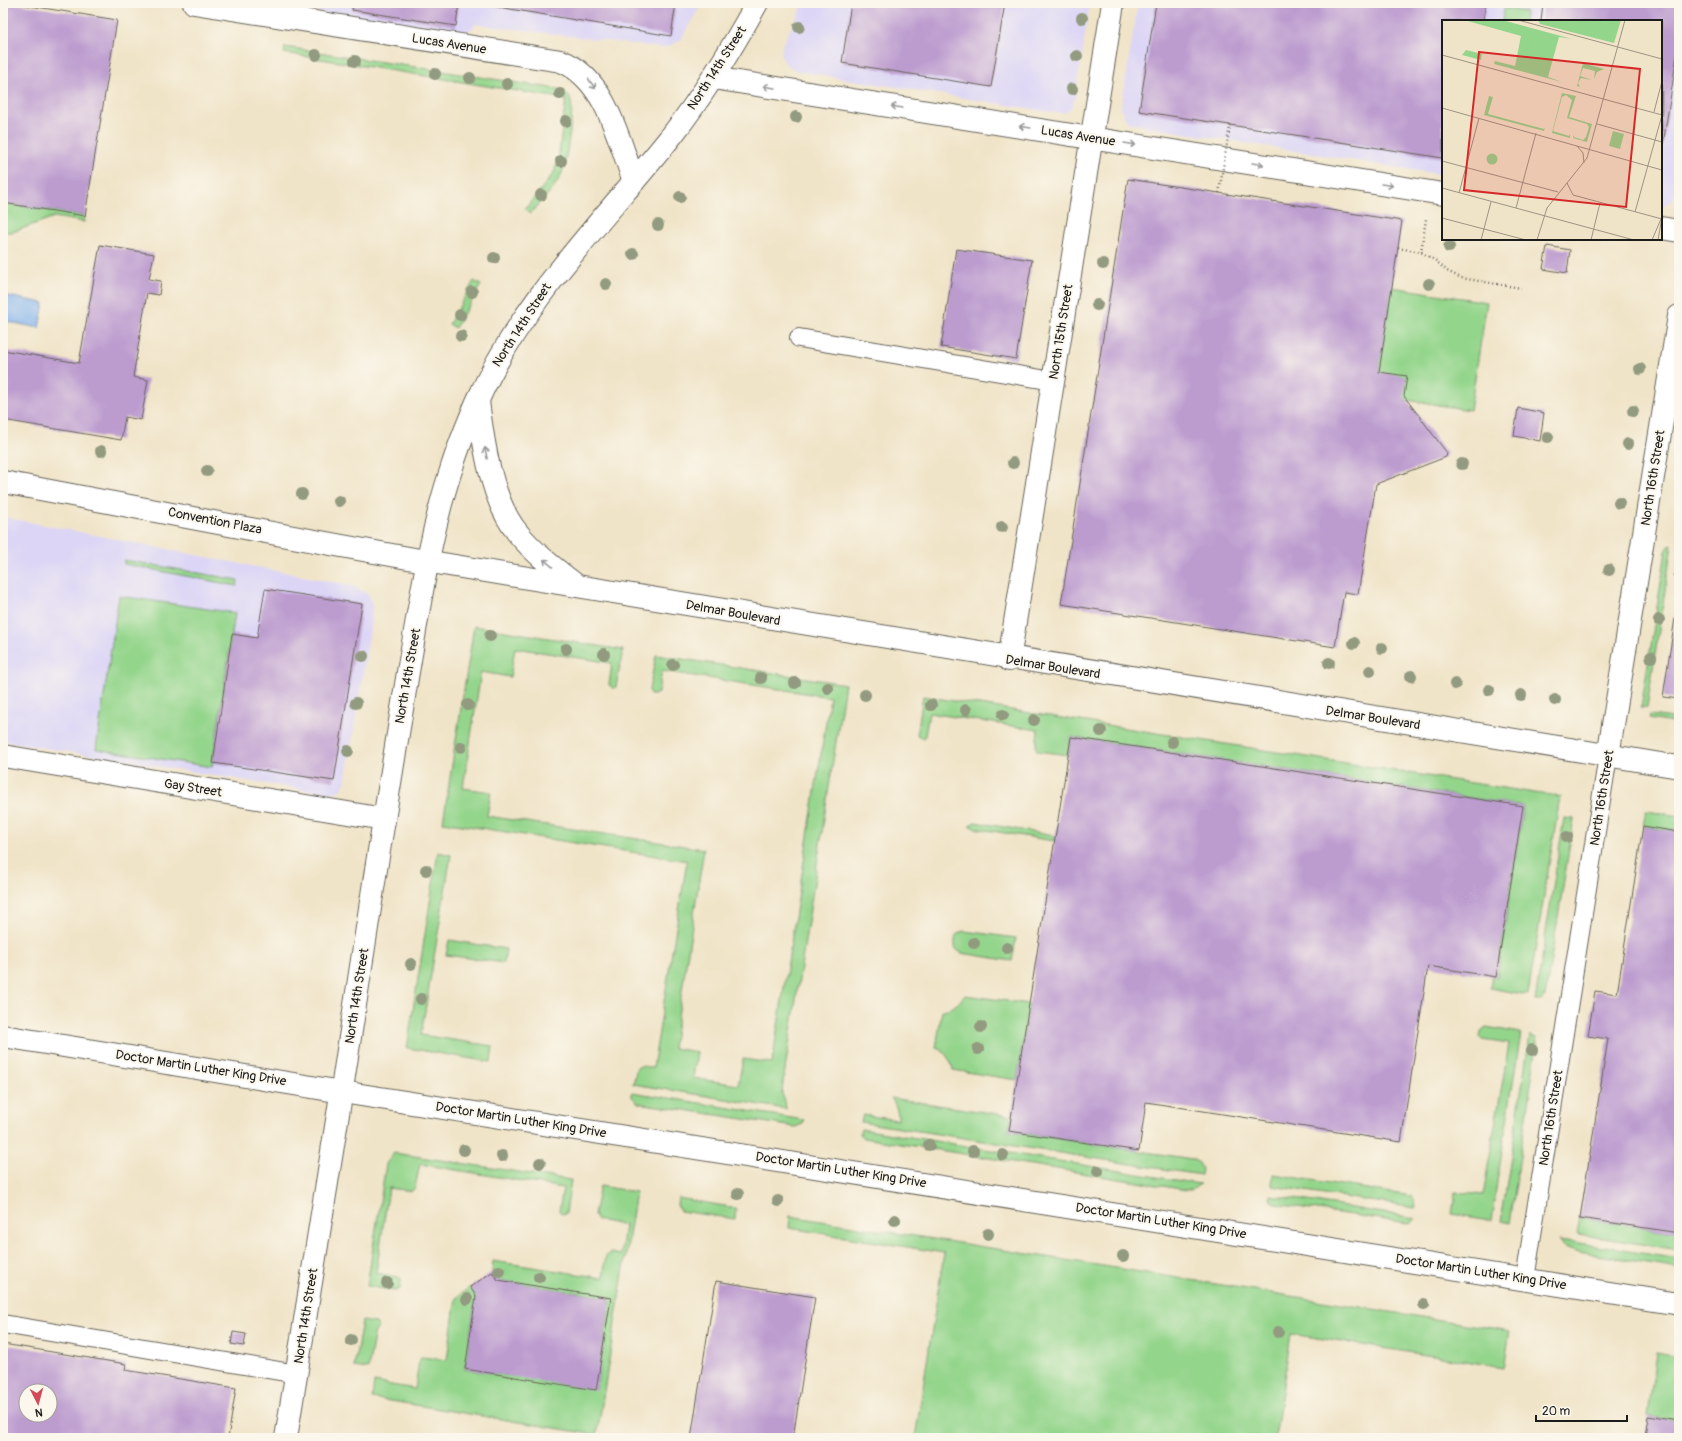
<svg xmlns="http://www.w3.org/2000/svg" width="1682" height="1441" font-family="Pangolin,sans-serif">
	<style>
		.built { fill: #dcd5f6 }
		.green { fill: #94d58c; stroke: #587854 }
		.water { fill: #81b1ec; stroke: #4e6684 }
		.building { fill: #bc9bcf; fill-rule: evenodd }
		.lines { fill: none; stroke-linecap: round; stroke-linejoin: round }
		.service-casing { stroke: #666258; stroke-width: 20 }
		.minor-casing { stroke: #666258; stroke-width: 24 }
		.tertiary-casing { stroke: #666258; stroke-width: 24 }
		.secondary-casing { stroke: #666258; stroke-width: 24 }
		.path { stroke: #666258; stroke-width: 2.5; stroke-dasharray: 1 3; stroke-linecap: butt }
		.service { stroke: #fff; stroke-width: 18 }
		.minor { stroke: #fff; stroke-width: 22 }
		.tertiary { stroke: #fff; stroke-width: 22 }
		.secondary { stroke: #fff; stroke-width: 22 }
		.path-bridge { stroke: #666258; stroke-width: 2.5; stroke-dasharray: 1 3; stroke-linecap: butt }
		.tree { fill: #929a7f }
		.oneway { stroke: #999 }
		.labels { text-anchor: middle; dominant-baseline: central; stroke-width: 4; stroke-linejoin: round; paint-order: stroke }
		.street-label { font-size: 13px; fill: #1c1c1c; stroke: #fbf7ec }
		.inset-road { fill: none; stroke: #9b9483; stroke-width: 1 }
		.view { fill: #d62828; fill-opacity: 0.15; stroke: #d62828; stroke-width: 2 }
		.inset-edge { fill: none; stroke: #1c1c1c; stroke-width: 2 }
	</style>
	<rect width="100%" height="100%" fill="#fbf7ec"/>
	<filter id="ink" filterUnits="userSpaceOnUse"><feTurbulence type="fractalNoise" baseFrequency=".025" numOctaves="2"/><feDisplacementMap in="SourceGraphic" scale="8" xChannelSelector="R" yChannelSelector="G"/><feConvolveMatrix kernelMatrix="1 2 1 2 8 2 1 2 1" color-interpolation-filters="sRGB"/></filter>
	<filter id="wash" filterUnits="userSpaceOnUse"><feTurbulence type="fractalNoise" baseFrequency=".012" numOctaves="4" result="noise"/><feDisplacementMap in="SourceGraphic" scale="16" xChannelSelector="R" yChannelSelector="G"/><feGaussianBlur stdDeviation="0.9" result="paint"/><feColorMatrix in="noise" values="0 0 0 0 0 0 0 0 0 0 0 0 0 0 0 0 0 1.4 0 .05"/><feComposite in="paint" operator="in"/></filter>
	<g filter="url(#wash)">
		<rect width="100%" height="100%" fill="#f0e4c8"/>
		<path class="built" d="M300,3H702L681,39L672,45L662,48L476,24L468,32L461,35L317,12Z
			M804,3H1090L1075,99L1071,108L1065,113H1057L797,71L787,66L781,56L782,45Z
			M1138,3H1679V178L1678,188L1673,199L1661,208V21H1443V175L1142,126L1128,122L1124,117L1121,107Z
			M3,517L353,586L368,594L372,603V618L345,783L342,788L337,792L329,794L3,741Z"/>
		<path class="green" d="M1504,8L1526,12L1524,21H1502Z
			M285,47L558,89C563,92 570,95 571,101C574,112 566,165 561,175C554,190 540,202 530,214L525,209L554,173L558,159L566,99L284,53Z
			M3,203L85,216L84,222L54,217L13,232H3Z
			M474,281L481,285L455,328L449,324Z
			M1392,287L1487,302L1470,410L1375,395Z
			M1672,545L1647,707L1641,708L1666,551L1669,546Z
			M124,560L238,580L237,586L124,564Z
			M119,596L235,613L212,767L96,749Z
			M474,626L623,650L616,687L614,689L609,685L612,663L515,648L510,677L481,672L463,788L491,792L487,816L704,849L673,1048L697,1052L693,1078L738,1085L743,1059L772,1063L830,697L662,671L658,693L654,695H650L649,690L656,655L845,684L783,1083L782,1094L785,1101L786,1109L633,1084L637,1067L642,1066L653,1068L687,861L443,822Z
			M923,696L1560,797L1528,995L1490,988L1492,976L1497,977L1523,806L1071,737L1068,755L1037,751L1036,747L1038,730L929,713L925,736L923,738L917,735Z
			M1650,715L1679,719V724L1649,719Z
			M1646,811L1679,816V832L1643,826Z
			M1564,818L1574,819L1545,997L1540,1001H1535Z
			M975,822L1055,836L1054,841L974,828L971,826V824Z
			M438,852L451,855L421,1035L493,1046L491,1062L407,1048Z
			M964,931L1016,938L1012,961L961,953L955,948V939L958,933Z
			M449,940L506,949L504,963L446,955Z
			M965,995L1029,1004L1017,1080L953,1070C951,1060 945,1051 936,1048L942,1010C953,1009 958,1004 965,995Z
			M1486,1027L1521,1033L1491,1220L1452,1214L1455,1192L1483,1195L1509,1044L1482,1040L1480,1037L1481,1031Z
			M1530,1035L1536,1038L1537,1044L1510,1223L1501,1221Z
			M632,1092L804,1120L803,1124L795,1127L638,1103L632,1097Z
			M891,1098L1011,1116L1009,1131L1192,1159L1199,1163L1202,1169L1201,1175L861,1122L863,1115L898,1120C898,1111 896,1105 891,1098Z
			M861,1129L1200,1184L1192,1190H1187L864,1138L860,1134Z
			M394,1153L571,1180L566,1213L562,1214L559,1211L563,1188L420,1164L415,1188L412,1191L389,1188L376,1273L398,1277L401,1279L400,1289L395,1291L367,1286L386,1164Z
			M1273,1174L1411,1196L1415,1202L1416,1208L1272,1186Z
			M600,1186L636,1192L597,1435L372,1398L374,1382L415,1389L419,1361L422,1357L447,1360L456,1298L470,1287L476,1296L465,1369L596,1389L611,1298L498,1280L492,1272L493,1261L603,1278L606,1256L610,1253L621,1255L625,1225L597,1220L594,1215Z
			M1270,1195L1415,1218L1413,1221L1407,1223L1276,1204L1271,1201Z
			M678,1198L736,1208L735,1219L680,1211L677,1205Z
			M790,1216L1510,1331L1504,1367L1291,1334L1275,1438H915L944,1253L789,1228Z
			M1580,1218L1679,1233V1250L1577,1234Z
			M1560,1240L1679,1259V1268L1578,1252L1565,1247Z
			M362,1321L376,1323L378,1326V1329L375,1331L368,1369L354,1367Z
			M1656,1353L1679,1357V1421L1648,1416Z"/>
		<path class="water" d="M3,295L44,303L39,328L3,321Z"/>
		<g id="blocks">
			<path class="building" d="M3,3H12L117,20L85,216L3,203Z
				M353,3H459L456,26L352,10Z
				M474,3H676L671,36Z
				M851,3H1005L991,87L842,63Z
				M1156,3H1486L1483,21H1443V158L1139,111Z
				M1543,3H1658L1679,6V42L1662,151L1661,21H1541Z
				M1128,179L1402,221L1379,372L1407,376L1404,396L1447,453L1446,457L1376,484L1358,594L1344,592L1335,647L1061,604Z
				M100,245L154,254L149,279L161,281L159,295L147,293L133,377L148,380L141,420L125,417L121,440L3,420V350L79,363Z
				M1547,246L1570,250L1567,273L1543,269Z
				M956,249L1032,260L1016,359L941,347Z
				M1518,408L1544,413L1540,441L1514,436Z
				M265,589L362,604L334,781L213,763L232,634L257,638Z
				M1678,598H1679V699L1663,697Z
				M1071,737L1523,806L1496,977L1428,966L1401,1142L1146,1102L1139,1151L1009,1131Z
				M1643,826L1679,832V1233L1580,1218L1608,1039L1588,1036L1595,991L1617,994Z
				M492,1272L498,1280L611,1298L596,1390L465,1369L476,1296L470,1287Z
				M716,1281L815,1297L793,1438H691Z
				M233,1332L246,1334L244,1346L231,1344Z
				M3,1344L126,1364L125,1370L236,1388L228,1438H3ZM26,1391H50V1415H26Z
				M1648,1416L1679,1421V1438H1645Z"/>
		</g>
	</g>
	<g filter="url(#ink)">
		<use href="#blocks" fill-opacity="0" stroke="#666258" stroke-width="1"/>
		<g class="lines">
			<g class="service-casing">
				<path id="service" d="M799,338L1053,381
					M1525,1279L1608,756
					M3,1324L297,1374"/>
			</g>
			<g class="minor-casing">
				<path id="minor" d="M194,3L561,61C606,79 618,139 634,181
					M713,78L1443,194
					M1661,228L1679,231
					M1009,660L1113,3
					M3,756L384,819
					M1608,756L1679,316"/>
			</g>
			<g class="tertiary-casing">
				<path id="tertiary" d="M478,401C483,441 491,500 517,532C534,553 555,569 576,585
					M3,482C146,509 288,537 431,562C847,634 1263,701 1679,767"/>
			</g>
			<g class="secondary-casing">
				<path id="secondary" d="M3,1036L342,1092L1679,1304
					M286,1438C317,1246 348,1055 377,863C387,799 398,736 408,672C420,603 430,533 452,467C459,445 468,423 477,402C523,298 604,221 673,134C705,93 732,48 757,3"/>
			</g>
			<path class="path" d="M1398,248L1421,252L1436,261L1447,271L1461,278L1521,288
				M1421,252L1426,219
				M1674,575L1679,576"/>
			<use href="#service" class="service"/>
			<use href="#minor" class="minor"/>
			<use href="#tertiary" class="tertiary"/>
			<use href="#secondary" class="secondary"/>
			<path class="path-bridge" d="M1219,193L1230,125"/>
		</g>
		<g class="tree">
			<circle cx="1082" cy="18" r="6"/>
			<circle cx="799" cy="27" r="6"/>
			<circle cx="316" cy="55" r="6"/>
			<circle cx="1077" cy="56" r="6"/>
			<circle cx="355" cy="61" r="6"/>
			<circle cx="435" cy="74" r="6"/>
			<circle cx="470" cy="78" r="6"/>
			<circle cx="507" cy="84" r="6"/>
			<circle cx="1072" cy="89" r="6"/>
			<circle cx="560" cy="94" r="6"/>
			<circle cx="796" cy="117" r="6"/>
			<circle cx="566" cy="121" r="6"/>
			<circle cx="561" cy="161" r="6"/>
			<circle cx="541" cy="195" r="6"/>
			<circle cx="680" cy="197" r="6"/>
			<circle cx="658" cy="225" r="6"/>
			<circle cx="1449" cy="247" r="6"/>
			<circle cx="633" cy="254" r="6"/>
			<circle cx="494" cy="258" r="6"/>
			<circle cx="1103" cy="264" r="6"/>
			<circle cx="606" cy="284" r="6"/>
			<circle cx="1429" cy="284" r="6"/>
			<circle cx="472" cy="292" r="6"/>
			<circle cx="1097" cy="305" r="6"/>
			<circle cx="460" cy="315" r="6"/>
			<circle cx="461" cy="336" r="6"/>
			<circle cx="1640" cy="369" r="6"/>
			<circle cx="1633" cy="411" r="6"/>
			<circle cx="1548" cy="437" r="6"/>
			<circle cx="1628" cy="444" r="6"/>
			<circle cx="101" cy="451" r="6"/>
			<circle cx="1013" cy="463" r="6"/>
			<circle cx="1462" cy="464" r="6"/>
			<circle cx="207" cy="471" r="6"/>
			<circle cx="302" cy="494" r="6"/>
			<circle cx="339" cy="501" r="6"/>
			<circle cx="1619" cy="503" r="6"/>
			<circle cx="1002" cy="527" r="6"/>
			<circle cx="1609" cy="570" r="6"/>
			<circle cx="1659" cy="620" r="6"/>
			<circle cx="490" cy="636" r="6"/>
			<circle cx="1354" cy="643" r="6"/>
			<circle cx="1382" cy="648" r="6"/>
			<circle cx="566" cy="649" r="6"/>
			<circle cx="604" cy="654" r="6"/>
			<circle cx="363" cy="656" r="6"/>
			<circle cx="1651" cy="657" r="6"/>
			<circle cx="1329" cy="663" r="6"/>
			<circle cx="673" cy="665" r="6"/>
			<circle cx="1370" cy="671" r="6"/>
			<circle cx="1411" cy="676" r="6"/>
			<circle cx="761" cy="678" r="6"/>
			<circle cx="795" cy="683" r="6"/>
			<circle cx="1455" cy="684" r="6"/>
			<circle cx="828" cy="688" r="6"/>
			<circle cx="1489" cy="690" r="6"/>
			<circle cx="865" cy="695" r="6"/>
			<circle cx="1521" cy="695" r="6"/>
			<circle cx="1555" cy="700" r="6"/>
			<circle cx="356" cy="703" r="6"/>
			<circle cx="468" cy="705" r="6"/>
			<circle cx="931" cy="705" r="6"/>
			<circle cx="966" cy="710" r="6"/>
			<circle cx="1003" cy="715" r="6"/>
			<circle cx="1034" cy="720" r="6"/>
			<circle cx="1101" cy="731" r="6"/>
			<circle cx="1172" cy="742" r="6"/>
			<circle cx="461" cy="747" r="6"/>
			<circle cx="348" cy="751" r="6"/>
			<circle cx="1567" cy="837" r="6"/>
			<circle cx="426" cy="870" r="6"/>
			<circle cx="974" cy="943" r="6"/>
			<circle cx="1007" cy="948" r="6"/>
			<circle cx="411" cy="964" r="6"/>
			<circle cx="421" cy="999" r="6"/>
			<circle cx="981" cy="1027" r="6"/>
			<circle cx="978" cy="1049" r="6"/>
			<circle cx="1532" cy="1050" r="6"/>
			<circle cx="929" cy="1145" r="6"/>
			<circle cx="464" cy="1150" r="6"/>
			<circle cx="973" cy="1151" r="6"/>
			<circle cx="1003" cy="1155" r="6"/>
			<circle cx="502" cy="1156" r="6"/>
			<circle cx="540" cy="1163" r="6"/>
			<circle cx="1098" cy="1171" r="6"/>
			<circle cx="738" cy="1194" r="6"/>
			<circle cx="778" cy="1201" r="6"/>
			<circle cx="895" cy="1220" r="6"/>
			<circle cx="988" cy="1234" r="6"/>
			<circle cx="1123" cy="1256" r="6"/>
			<circle cx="499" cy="1271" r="6"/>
			<circle cx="539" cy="1277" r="6"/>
			<circle cx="387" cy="1283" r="6"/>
			<circle cx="467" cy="1299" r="6"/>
			<circle cx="1424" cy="1304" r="6"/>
			<circle cx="1278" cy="1332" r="6"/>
			<circle cx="351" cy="1340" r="6"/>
		</g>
		<defs><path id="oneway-shaft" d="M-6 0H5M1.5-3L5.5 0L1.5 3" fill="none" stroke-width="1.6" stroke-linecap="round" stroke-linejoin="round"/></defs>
		<g class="oneway">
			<use href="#oneway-shaft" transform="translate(592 84) rotate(54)"/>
			<use href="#oneway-shaft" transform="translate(769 87) rotate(-171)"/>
			<use href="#oneway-shaft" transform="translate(897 107) rotate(-171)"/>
			<use href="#oneway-shaft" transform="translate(1025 127) rotate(-171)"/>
			<use href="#oneway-shaft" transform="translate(1130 144) rotate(9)"/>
			<use href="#oneway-shaft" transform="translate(1258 164) rotate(9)"/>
			<use href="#oneway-shaft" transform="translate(1387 185) rotate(9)"/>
			<use href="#oneway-shaft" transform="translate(486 453) rotate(-101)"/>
			<use href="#oneway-shaft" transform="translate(548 563) rotate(-140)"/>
		</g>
	</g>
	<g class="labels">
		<g class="street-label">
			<text transform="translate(449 44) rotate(9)">Lucas Avenue</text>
			<text transform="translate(717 68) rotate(-57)">North 14th Street</text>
			<text transform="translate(1078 136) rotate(9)">Lucas Avenue</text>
			<text transform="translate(522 325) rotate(-57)">North 14th Street</text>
			<text transform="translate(1061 332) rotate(-81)">North 15th Street</text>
			<text transform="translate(1653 478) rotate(-81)">North 16th Street</text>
			<text transform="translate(215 521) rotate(11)">Convention Plaza</text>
			<text transform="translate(733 613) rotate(10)">Delmar Boulevard</text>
			<text transform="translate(1053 667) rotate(9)">Delmar Boulevard</text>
			<text transform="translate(408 676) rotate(-80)">North 14th Street</text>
			<text transform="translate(1373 718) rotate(9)">Delmar Boulevard</text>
			<text transform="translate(193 788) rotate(9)">Gay Street</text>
			<text transform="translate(1602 798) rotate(-81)">North 16th Street</text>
			<text transform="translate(357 996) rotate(-81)">North 14th Street</text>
			<text transform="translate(201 1068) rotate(9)">Doctor Martin Luther King Drive</text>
			<text transform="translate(1551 1118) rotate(-81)">North 16th Street</text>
			<text transform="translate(521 1120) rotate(9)">Doctor Martin Luther King Drive</text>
			<text transform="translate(841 1170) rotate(9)">Doctor Martin Luther King Drive</text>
			<text transform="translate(1161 1221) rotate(9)">Doctor Martin Luther King Drive</text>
			<text transform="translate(1481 1272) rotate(9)">Doctor Martin Luther King Drive</text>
			<text transform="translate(306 1316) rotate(-81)">North 14th Street</text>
		</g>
	</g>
	<g transform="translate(1442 20)">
		<rect width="220" height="220" fill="#f0e4c8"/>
		<path d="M22,0H60L130,19L117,17L106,57L120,62L52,44L53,41L73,46L79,16ZM96,0H179L172,23L98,4ZM24,30L40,34L39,40L20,35ZM141,43L162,49L155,52L152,59L153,51L141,48L138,56L150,60L139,58L136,63L138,67L135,66ZM120,73L134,76L127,97L150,104L145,122L131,118L132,115V117L141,120L144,117L147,107L145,104L125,98L130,80L124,75L120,77L111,111L127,116L128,114V118L110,113ZM47,76L51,77L46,94L102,109L103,107L102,111L42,95ZM171,111L182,114L178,129L167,126ZM44.5 139a5.5 5.5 0 1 1 11 0a5.5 5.5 0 1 1-11 0Z" fill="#94d58c"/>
		<path class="inset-road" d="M76,0L220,39M0,35L220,95M0,88L220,150M212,92L220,61M155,104L220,122M135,126L141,133L142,143M0,141L116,172M125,163L131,175L220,199M0,168L192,220M17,173L37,98M74,188L94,113M193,192L220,95M0,198L84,220M39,220L49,182M95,220L105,188L145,138L183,0M149,220L158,183M210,220L219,199M216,220L220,197"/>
		<path class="view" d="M37,32L198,49L184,187L22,170Z"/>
		<rect width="220" height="220" class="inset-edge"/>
	</g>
	<rect width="1682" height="1441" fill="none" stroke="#fbf7ec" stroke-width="16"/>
	<g transform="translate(38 1403) rotate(174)"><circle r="19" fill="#fbf7ec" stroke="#a29f99"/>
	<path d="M0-3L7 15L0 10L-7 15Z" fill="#d1495b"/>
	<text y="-6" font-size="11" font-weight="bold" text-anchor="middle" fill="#1c1c1c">N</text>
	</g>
	<path d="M1536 1415v6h91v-6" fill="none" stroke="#1c1c1c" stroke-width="2"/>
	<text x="1542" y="1415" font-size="12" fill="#1c1c1c" stroke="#fbf7ec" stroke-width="3" paint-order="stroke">20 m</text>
</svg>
